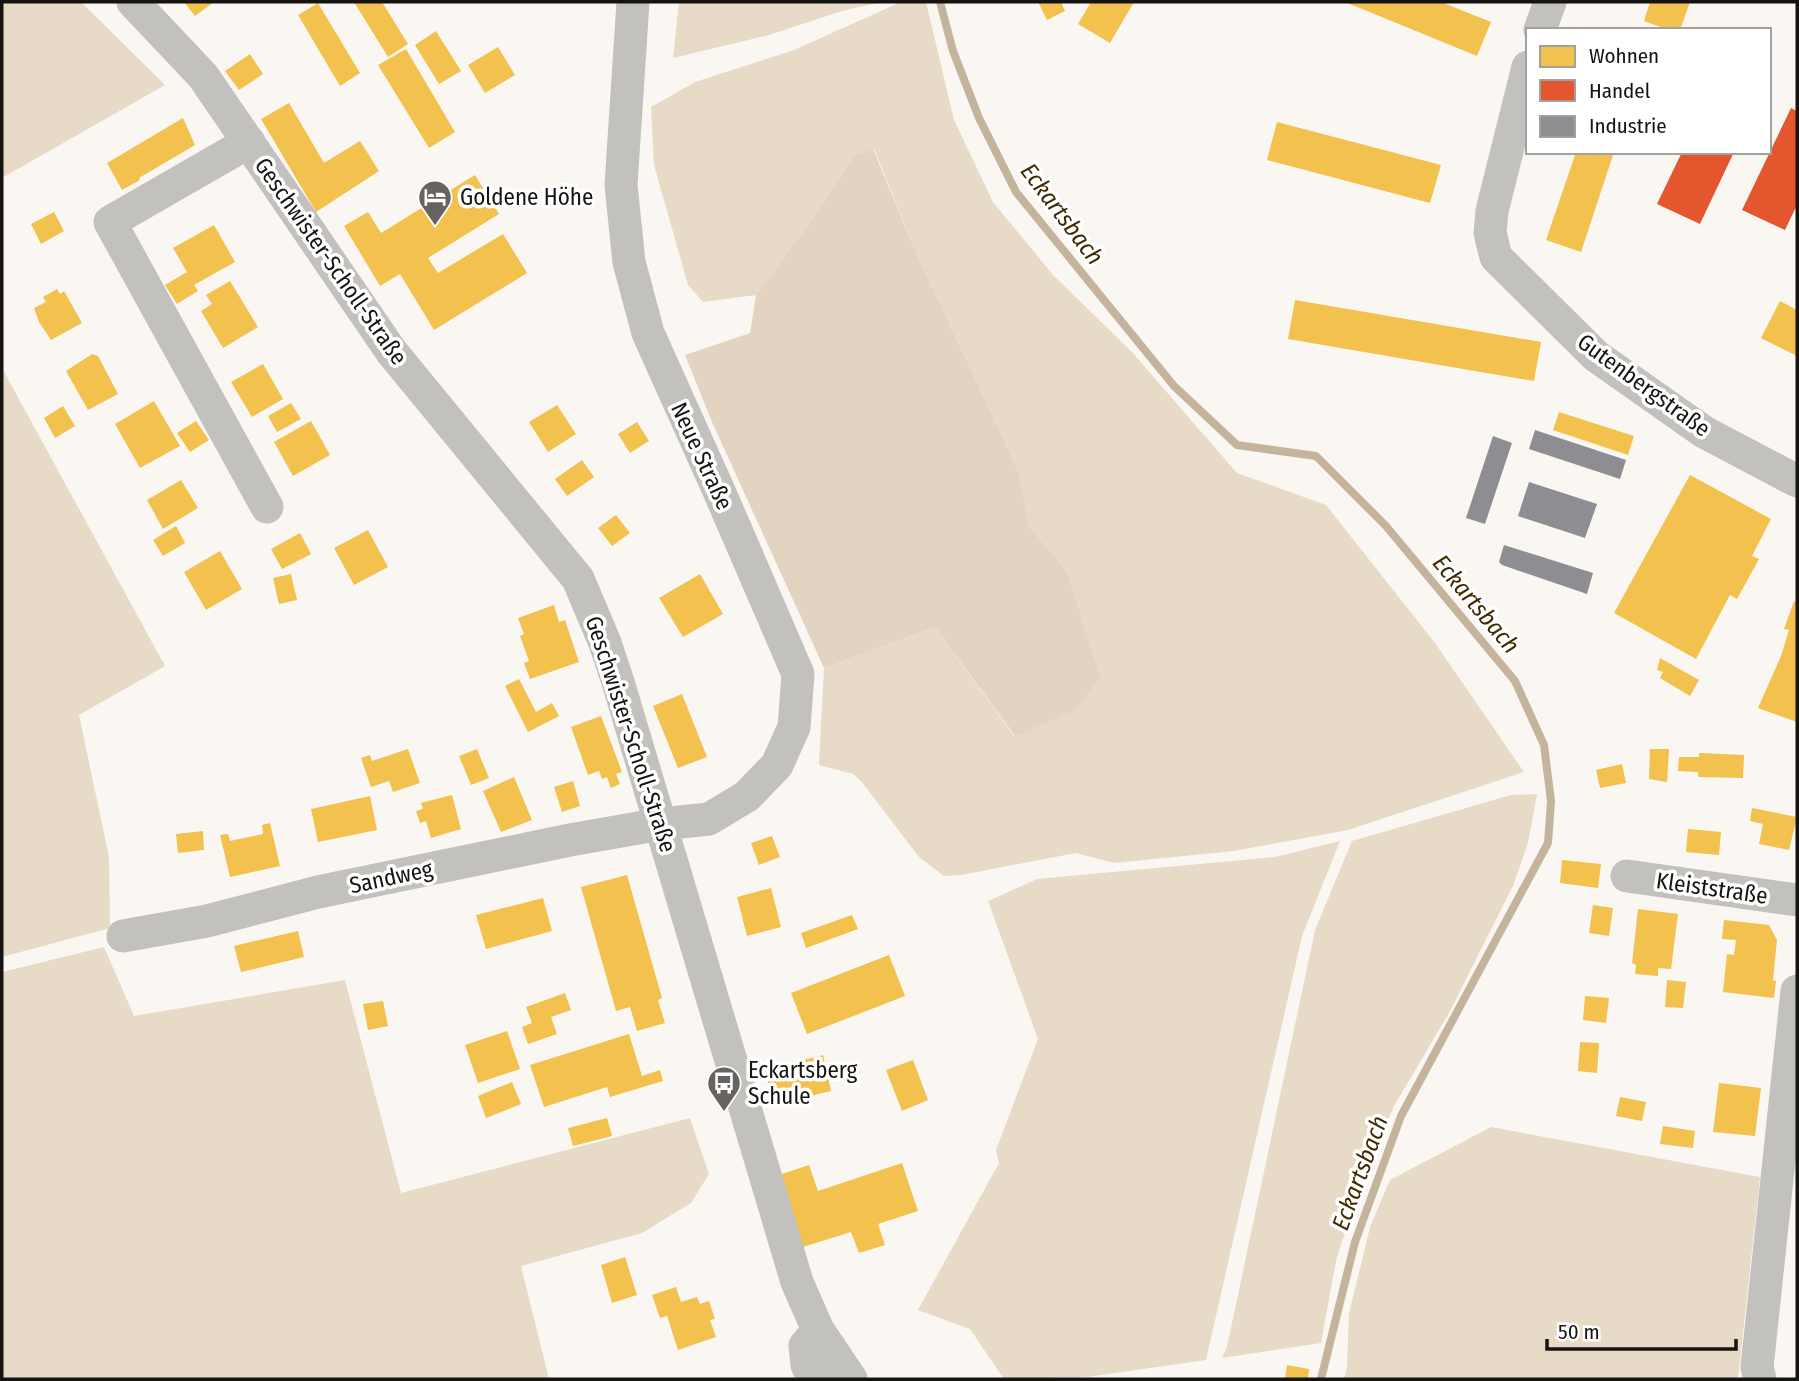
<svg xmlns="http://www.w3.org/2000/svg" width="1799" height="1381" font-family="'Fira Sans Condensed',sans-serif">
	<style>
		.green { fill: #e7dac7 }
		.forest { fill: #e2d4c0 }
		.homes { fill: #f2c14e }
		.shops { fill: #e4572e }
		.industry { fill: #8d8d92 }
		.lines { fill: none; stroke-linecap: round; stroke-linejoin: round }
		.stream { stroke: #c4b49d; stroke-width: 8 }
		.minor { stroke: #c2c1be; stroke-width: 33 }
		.labels { text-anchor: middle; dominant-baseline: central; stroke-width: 7; stroke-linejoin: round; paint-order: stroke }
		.poi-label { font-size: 23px; fill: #161411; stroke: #fff; text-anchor: start }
		.street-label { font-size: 23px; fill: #161411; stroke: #fff }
		.water-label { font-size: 24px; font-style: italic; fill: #402900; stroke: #fff }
	</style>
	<rect width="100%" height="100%" fill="#faf7f2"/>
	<path class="green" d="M2,2H81L165,85L2,178Z
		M679,2H882L842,11L769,35L673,58Z
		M901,2H926L954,120L993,202L1053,275L1131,351L1237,473L1326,505L1435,643L1524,772L1348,830L1234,851L1114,863L1076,853L961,875L944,876L919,857L861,781L853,774L819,765L824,668L935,627L1014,736L1101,677L1067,571L1029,526L1019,472L913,246L874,149L854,156L814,217L756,295L703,302L688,285L654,165L651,107L695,82L794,50Z
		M2,368L165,666L79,715L109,857L110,928L2,957Z
		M1537,794L1528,843L1513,886L1449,1013L1394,1106L1360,1184L1336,1261L1321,1343L1222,1358L1227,1347L1315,930L1352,841L1511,795Z
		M1340,841L1302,936L1206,1360L1087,1377L1004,1379L970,1329L918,1310L999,1163L996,1150L1038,1039L988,901L1037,879L1275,857Z
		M104,947L134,1016L345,980L401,1193L690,1118L709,1174L691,1203L642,1233L521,1266L549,1379H2V972Z
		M1491,1127L1760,1177L1738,1379H1344L1347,1367L1349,1314L1370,1227L1390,1180Z"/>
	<path class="forest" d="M873,149L913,246L1019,472L1029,526L1067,571L1101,677L1074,711L1015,736L935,627L824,668L712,422L685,355L750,333L756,295L814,217L854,156Z"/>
	<path class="homes" d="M184,2H214L195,16Z
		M354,2H382L408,44L388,57Z
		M1038,2H1061L1065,11L1047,20Z
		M1091,2H1134L1110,43L1078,24Z
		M1345,2H1441L1491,22L1477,56Z
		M1650,2H1690L1680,30H1669L1644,21Z
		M318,3L360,73L340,86L298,15Z
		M436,31L461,71L439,84L415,45Z
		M498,47L515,75L485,93L468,65Z
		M406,49L455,132L429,148L378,65Z
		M250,54L263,74L239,90L225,71Z
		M289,103L324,163L360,141L379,171L316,212L261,119Z
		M183,118L195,145L139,178L140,180L122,190L107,163Z
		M1277,122L1441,165L1430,203L1267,160Z
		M1576,152H1614L1581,252L1546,240Z
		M475,175L499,214L428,258L438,273L503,234L527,273L434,330L400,274L380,286L344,226L368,212L381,233Z
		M54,212L64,231L41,244L31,224Z
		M214,225L235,262L194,285L198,291L177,304L165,285L187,272L173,248Z
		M230,281L258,327L223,348L201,311L212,304L206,295Z
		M57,289L60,294L64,291L82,323L51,340L39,322L34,308L46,302L43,297Z
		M1295,300L1541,342L1534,381L1288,339Z
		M1780,301L1797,310V356L1761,338Z
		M92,354L98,356L118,394L88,410L66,371Z
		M263,364L283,399L252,417L231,382Z
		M154,401L180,446L140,468L115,424Z
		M291,403L301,419L277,432L268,416Z
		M557,405L576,434L548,452L529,422Z
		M63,406L75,426L55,438L44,418Z
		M1559,412L1634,436L1628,455L1553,430Z
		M196,421L209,440L190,452L177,433Z
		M311,421L330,455L293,476L274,442Z
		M637,422L649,441L630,453L618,434Z
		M582,460L594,477L567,496L555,479Z
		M1690,475L1771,519L1752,556L1759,559L1737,599L1730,595L1696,659L1614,613Z
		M181,480L198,508L163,529L147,500Z
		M616,515L630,533L612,546L598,528Z
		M176,526L185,543L163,556L153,540Z
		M368,530L388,567L354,585L334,548Z
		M300,533L311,554L282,569L271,549Z
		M220,551L242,589L206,610L184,572Z
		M291,574L297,600L279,604L273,578Z
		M700,574L723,614L683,637L659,598Z
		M1794,601L1797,602V722L1758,708L1781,656L1789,630L1784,629Z
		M554,605L559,622L565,620L579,662L530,679L524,663L529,661L520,636L524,634L518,618Z
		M1660,658L1699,680L1690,696L1660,678L1663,672L1657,670Z
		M519,679L536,712L552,703L559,716L528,732L505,686Z
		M682,694L707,757L678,768L653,706Z
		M601,716L622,772L616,774L620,784L611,788L607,777L602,779L599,771L588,775L571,727Z
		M408,749L420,783L393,792L389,781L371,787L361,758L370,755L372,761Z
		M477,749L489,778L471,785L459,756Z
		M1650,749H1669L1667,782L1649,779Z
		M1699,753L1744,755L1743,778L1698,777V772L1678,771L1679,757H1699Z
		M1622,764L1626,783L1600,788L1596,770Z
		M514,777L532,820L501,832L483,791Z
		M573,781L580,806L562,812L554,787Z
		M452,795L461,829L431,838L426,821L420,823L416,811L423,809L421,803Z
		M370,796L377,830L318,842L311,809Z
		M1752,808L1797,817L1789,850L1759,844L1763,824L1750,821Z
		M270,823L280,866L230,877L220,835L228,834L230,841L263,834L262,825Z
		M1688,829L1721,832L1719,855L1686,852Z
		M203,831L204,850L178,853L176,834Z
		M772,836L780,857L759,865L751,843Z
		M1562,860L1601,864L1598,888L1560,883Z
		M627,875L662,998L658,1000L665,1023L637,1031L630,1007L616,1011L581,887Z
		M771,888L781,927L747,936L737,897Z
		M543,898L552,931L486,949L476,915Z
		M1593,905L1613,908L1609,936L1589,933Z
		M1638,909L1678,914L1671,969L1658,968V976L1635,974L1636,965L1632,963Z
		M852,915L858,929L806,948L801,933Z
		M1724,920L1769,925L1777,940L1773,980L1776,981L1774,998L1723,992L1727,954L1734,955L1736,940L1722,939Z
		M298,931L304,957L241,972L234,946Z
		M889,955L905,996L807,1034L791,993Z
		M1667,980L1686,982L1683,1008L1665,1007Z
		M565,993L571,1010L551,1017L557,1034L528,1044L522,1027L532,1023L526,1007Z
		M1585,996L1609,998L1606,1023L1583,1020Z
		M383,1001L388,1026L368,1030L363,1004Z
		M507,1031L520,1069L478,1083L465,1045Z
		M629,1034L642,1076L660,1070L663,1081L610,1097L607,1087L544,1107L530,1065Z
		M1580,1042L1599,1043L1597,1073L1578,1071Z
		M823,1055L831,1091L774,1105L765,1070Z
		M913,1060L928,1100L902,1111L886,1070Z
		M512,1082L521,1104L486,1118L478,1096Z
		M1719,1083L1761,1088L1755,1136L1713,1132Z
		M1620,1097L1646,1102L1642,1121L1616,1116Z
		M607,1118L612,1136L573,1146L568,1128Z
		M1663,1126L1695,1131L1693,1148L1660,1144Z
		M902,1163L918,1211L878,1224L885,1245L859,1253L851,1232L803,1247L779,1175L809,1165L818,1191Z
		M625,1257L637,1295L612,1303L601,1265Z
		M676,1287L681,1302L697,1297L700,1304L709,1301L715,1319L710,1320L716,1337L678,1350L667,1316L660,1318L652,1295Z
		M1287,1365L1309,1369L1308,1379H1285Z"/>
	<path class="shops" d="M1791,108L1797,111V205L1785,230L1742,210Z
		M1682,152H1734L1700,224L1657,204Z"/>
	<path class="industry" d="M1535,430L1626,460L1620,479L1529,449Z
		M1493,436L1512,443L1485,524L1466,518Z
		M1529,482L1597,504L1585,538L1518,516Z
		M1504,545L1593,573L1587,594L1502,565L1499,562Z"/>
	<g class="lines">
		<path class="stream" d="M940,2L953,51L979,118L1016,192L1174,386L1237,445L1316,456L1386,526L1515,681L1544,745L1551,801L1548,843L1401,1116L1355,1242L1321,1379"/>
		<path class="minor" d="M133,2L203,76L391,351L578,579L605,643L618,682L797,1282L818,1330L851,1379
			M1540,30L1550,2
			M1528,67L1492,211L1490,233L1496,257L1596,356L1704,432L1797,481
			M249,142L110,222L267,507
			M1627,876L1797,900
			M123,936L207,921L318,892L570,840L661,824L709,819L747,796L777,765L794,727L798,674L719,491L648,333L629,262L621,185L633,2
			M814,1379L807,1365L805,1346L818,1330
			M1760,1379L1757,1367L1797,991"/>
	</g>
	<defs>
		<g id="hotel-pin" transform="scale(1.75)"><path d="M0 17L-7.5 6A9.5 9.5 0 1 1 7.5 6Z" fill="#666360" stroke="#fff"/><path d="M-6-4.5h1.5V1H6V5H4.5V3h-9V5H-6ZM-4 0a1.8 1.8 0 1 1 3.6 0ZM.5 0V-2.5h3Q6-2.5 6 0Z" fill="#fff"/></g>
		<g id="bus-pin" transform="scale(1.75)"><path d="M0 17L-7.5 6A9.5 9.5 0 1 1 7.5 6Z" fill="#666360" stroke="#fff"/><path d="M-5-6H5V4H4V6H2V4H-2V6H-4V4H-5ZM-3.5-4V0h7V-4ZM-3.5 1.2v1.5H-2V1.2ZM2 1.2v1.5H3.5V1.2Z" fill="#fff"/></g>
	</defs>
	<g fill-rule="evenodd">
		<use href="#hotel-pin" x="435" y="197"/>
		<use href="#bus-pin" x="724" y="1083"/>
	</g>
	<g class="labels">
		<g class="poi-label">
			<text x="460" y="197">Goldene Höhe</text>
			<text x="748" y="1070">Eckartsberg<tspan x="748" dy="26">Schule</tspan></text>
		</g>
		<g class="street-label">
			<text transform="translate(331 261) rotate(55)">Geschwister-Scholl-Straße</text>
			<text transform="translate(1644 385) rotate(36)">Gutenbergstraße</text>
			<text transform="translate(702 456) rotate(65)">Neue Straße</text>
			<text transform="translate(631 734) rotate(72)">Geschwister-Scholl-Straße</text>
			<text transform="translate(391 877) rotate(-12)">Sandweg</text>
			<text transform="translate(1712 888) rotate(8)">Kleiststraße</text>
		</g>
		<g class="water-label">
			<text transform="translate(1062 214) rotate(53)">Eckartsbach</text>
			<text transform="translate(1476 604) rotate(50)">Eckartsbach</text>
			<text transform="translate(1360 1173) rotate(-70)">Eckartsbach</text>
		</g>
	</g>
	<rect width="1799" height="1381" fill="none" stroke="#161411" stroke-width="7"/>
	<rect x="1526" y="28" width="245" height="126" fill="#ffffff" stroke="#a2a1a0" stroke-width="2"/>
	<rect x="1540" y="46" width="35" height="21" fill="#f2c14e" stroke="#a2a1a0" stroke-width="2"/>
	<text x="1589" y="63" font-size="21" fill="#161411">Wohnen</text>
	<rect x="1540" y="80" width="35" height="21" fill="#e4572e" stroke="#a2a1a0" stroke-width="2"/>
	<text x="1589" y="98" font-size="21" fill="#161411">Handel</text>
	<rect x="1540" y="116" width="35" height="21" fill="#8d8d92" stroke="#a2a1a0" stroke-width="2"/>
	<text x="1589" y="133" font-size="21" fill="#161411">Industrie</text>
	<path d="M1547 1339v10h189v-10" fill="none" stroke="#161411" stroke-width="3.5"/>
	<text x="1558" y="1339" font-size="21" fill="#161411" stroke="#ffffff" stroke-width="5" paint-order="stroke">50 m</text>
</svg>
